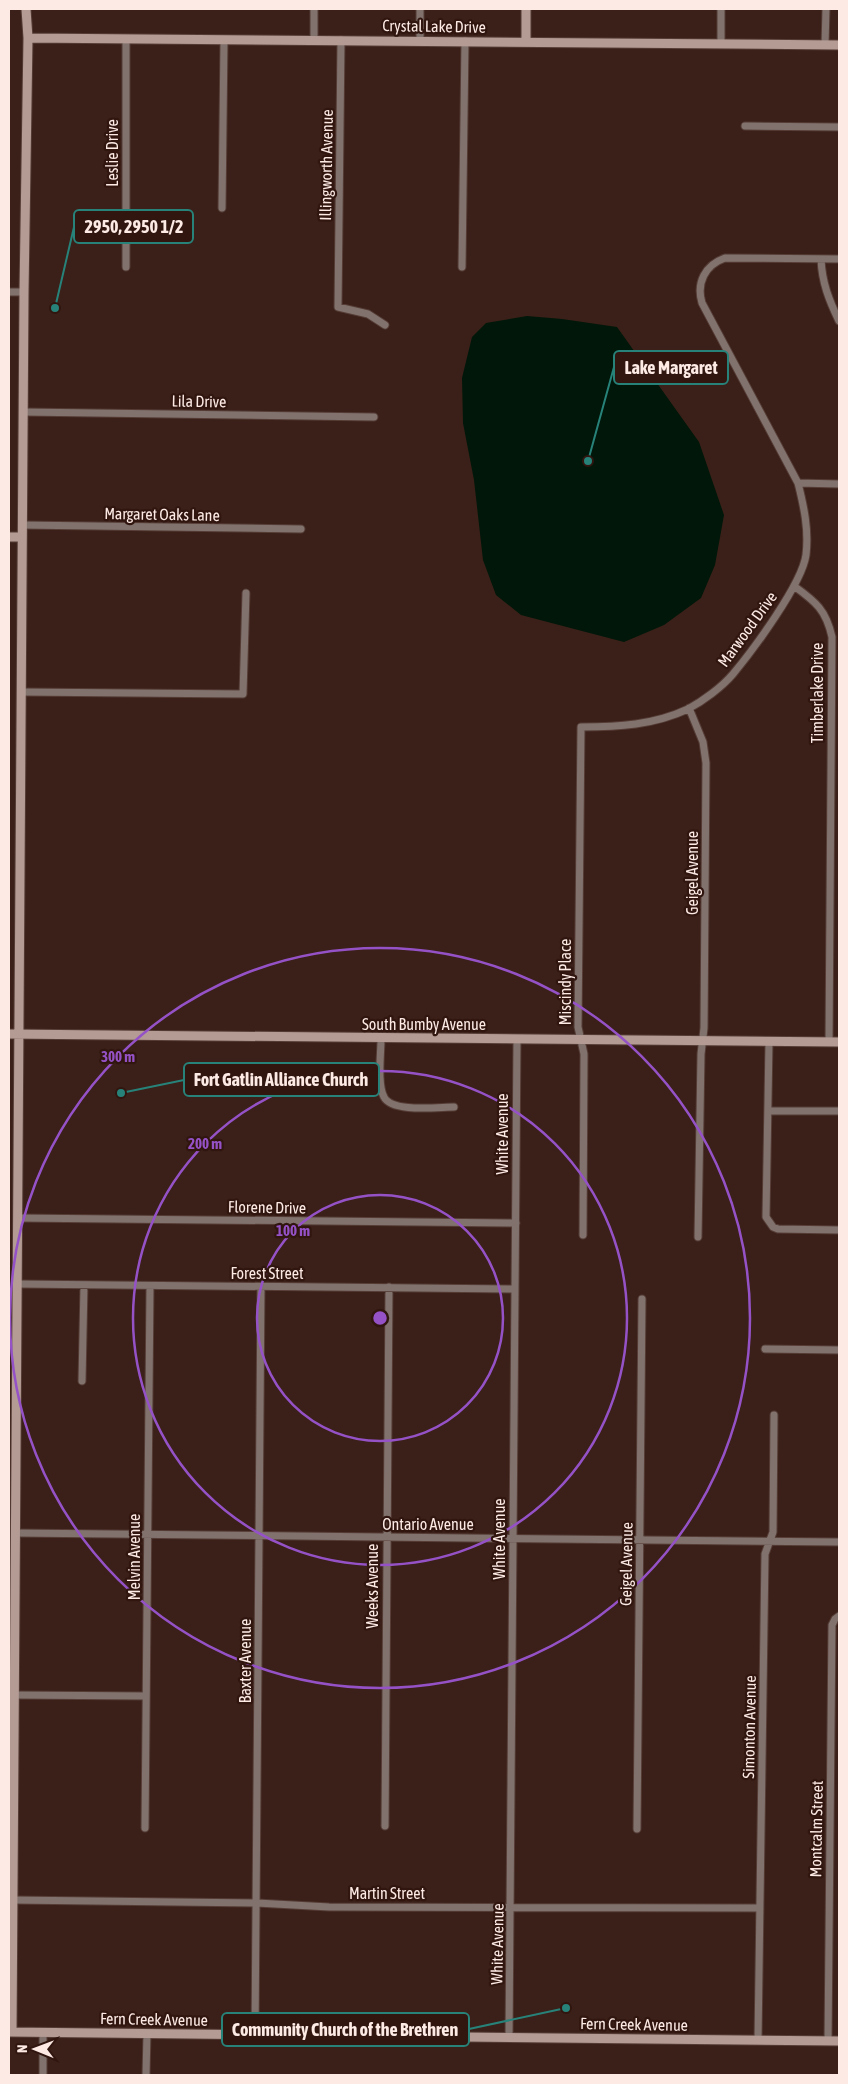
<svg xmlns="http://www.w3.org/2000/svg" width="848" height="2084" font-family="'Asap Condensed',sans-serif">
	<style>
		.water { fill: #00170a }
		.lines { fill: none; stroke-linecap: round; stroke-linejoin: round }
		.street-casing { stroke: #553c35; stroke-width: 9 }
		.secondary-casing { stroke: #553c35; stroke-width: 11 }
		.street { stroke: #81726e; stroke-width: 7 }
		.secondary { stroke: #b49c95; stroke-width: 9 }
		.ring { fill: none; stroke: #9552c7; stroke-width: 2.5 }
		.labels { text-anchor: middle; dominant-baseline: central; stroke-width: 4.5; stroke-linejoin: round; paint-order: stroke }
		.street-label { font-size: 16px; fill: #fdeae5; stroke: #30160f }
		.centre { fill: #9552c7; stroke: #30160f; stroke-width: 2.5 }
		.ring-label { font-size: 15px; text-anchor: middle; font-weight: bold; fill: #9552c7; stroke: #30160f; stroke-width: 4.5; stroke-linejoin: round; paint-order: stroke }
		.leader { fill: none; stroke: #27827a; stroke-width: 2 }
		.callout-dot { fill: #27827a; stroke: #30160f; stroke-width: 2 }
		.callout { fill: #30160f; stroke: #27827a; stroke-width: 2 }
		.callout-label { font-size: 18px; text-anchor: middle; font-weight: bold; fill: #fdeae5 }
	</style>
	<rect width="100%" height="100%" fill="#3a2018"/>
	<path class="water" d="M527,316L562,319L617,327L699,442L724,515L715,565L701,598L664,625L624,642L521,615L496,595L483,560L474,480L463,423L462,378L472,337L486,323Z"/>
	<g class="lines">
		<g class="street-casing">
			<path id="street" d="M126,39V267
				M314,39V9
				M341,40L338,307L368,314L385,325
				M420,40V9
				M721,44V9
				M825,45L826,9
				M745,126L839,127
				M222,208L224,40
				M821,259C822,283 829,300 839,321
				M462,267L465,41
				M9,292H24
				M23,412L374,417
				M798,483L839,484
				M22,525L301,529
				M794,586C816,602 826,610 832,637L829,1042
				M21,692L243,694L246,593
				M689,708L703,742L706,763L704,1028L701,1054L698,1237
				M381,1039C381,1054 377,1084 384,1097C392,1113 438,1107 454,1107
				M769,1042L766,1217L773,1227L778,1229L839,1230
				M768,1111H839
				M18,1218L516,1223
				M583,1235L584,1054L578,1027L581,727C618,727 654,725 688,709C703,701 722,687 733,674C753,650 802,584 806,555C809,530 804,507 798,483L702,303C696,283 705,265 725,258L839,259
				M18,1284L515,1289
				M765,1349L839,1350
				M82,1381L84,1285
				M16,1533L839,1542
				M15,1695L146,1696
				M385,1826L389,1287
				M145,1828L150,1286
				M637,1829L642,1299
				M13,1900L257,1903L329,1907L760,1908
				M43,2033V2075
				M255,2035L261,1287
				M509,2038L517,1040
				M758,2040L765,1554L773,1532L774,1415
				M828,2041L832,1625L835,1619L839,1616
				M146,2075L147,2034"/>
		</g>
		<g class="secondary-casing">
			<path id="secondary" d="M28,38L839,45
				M526,42V9
				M9,537H22
				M9,1034L839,1042
				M9,2032L839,2041
				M12,2032L24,292L28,38L26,9"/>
		</g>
		<use href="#street" class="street"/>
		<use href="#secondary" class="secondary"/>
	</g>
	<g class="ring">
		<circle cx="380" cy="1318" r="123"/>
		<circle cx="380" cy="1318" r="247"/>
		<circle cx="380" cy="1318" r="370"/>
	</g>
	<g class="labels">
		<g class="street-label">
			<text transform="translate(434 26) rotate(1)">Crystal Lake Drive</text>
			<text transform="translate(112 153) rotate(-90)">Leslie Drive</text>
			<text transform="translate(326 165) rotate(-89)">Illingworth Avenue</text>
			<text transform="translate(199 401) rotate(1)">Lila Drive</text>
			<text transform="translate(162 514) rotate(1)">Margaret Oaks Lane</text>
			<text transform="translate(747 629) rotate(-54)">Marwood Drive</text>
			<text transform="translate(817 693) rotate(-90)">Timberlake Drive</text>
			<text transform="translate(692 873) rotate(-90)">Geigel Avenue</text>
			<text transform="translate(565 982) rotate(-90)">Miscindy Place</text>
			<text x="424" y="1024">South Bumby Avenue</text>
			<text transform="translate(502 1134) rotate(-90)">White Avenue</text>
			<text transform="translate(267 1207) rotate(1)">Florene Drive</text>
			<text x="267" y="1273">Forest Street</text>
			<text x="428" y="1524">Ontario Avenue</text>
			<text transform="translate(499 1539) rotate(-90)">White Avenue</text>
			<text transform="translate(134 1557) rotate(-90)">Melvin Avenue</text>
			<text transform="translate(626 1564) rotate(-89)">Geigel Avenue</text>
			<text transform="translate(372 1586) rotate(-90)">Weeks Avenue</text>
			<text transform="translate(245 1661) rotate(-90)">Baxter Avenue</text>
			<text transform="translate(749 1727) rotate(-89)">Simonton Avenue</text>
			<text transform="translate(816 1829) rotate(-89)">Montcalm Street</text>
			<text x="387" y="1893">Martin Street</text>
			<text transform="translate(497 1944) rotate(-89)">White Avenue</text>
			<text transform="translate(154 2019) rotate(1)">Fern Creek Avenue</text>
			<text transform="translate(634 2024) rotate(1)">Fern Creek Avenue</text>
		</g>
	</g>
	<circle cx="380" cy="1318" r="8" class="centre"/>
	<g class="ring-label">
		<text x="118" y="1062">300 m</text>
		<text x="205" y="1149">200 m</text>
		<text x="293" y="1236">100 m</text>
	</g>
	<path class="leader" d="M55 308L74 227M588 461L614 367M121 1093L184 1080M566 2008L469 2029"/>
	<g class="callout-dot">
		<circle cx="55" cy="308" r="5"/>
		<circle cx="588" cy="461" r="5"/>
		<circle cx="121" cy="1093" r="5"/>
		<circle cx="566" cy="2008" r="5"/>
	</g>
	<g class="callout">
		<rect x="74" y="210" width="119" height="33" rx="5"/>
		<rect x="614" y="351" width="114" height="33" rx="5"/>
		<rect x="184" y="1063" width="195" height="33" rx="5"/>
		<rect x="222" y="2013" width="247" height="33" rx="5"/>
	</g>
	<g class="callout-label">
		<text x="134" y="233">2950, 2950 1/2</text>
		<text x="671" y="374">Lake Margaret</text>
		<text x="281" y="1086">Fort Gatlin Alliance Church</text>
		<text x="345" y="2036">Community Church of the Brethren</text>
	</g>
	<rect width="848" height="2084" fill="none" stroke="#fdeae5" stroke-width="20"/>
	<g transform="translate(35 2049) rotate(271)" stroke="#30160f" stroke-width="4" paint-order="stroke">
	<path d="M0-4L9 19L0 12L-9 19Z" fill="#fdeae5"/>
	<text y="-8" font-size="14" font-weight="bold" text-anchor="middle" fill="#fdeae5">N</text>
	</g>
</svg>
